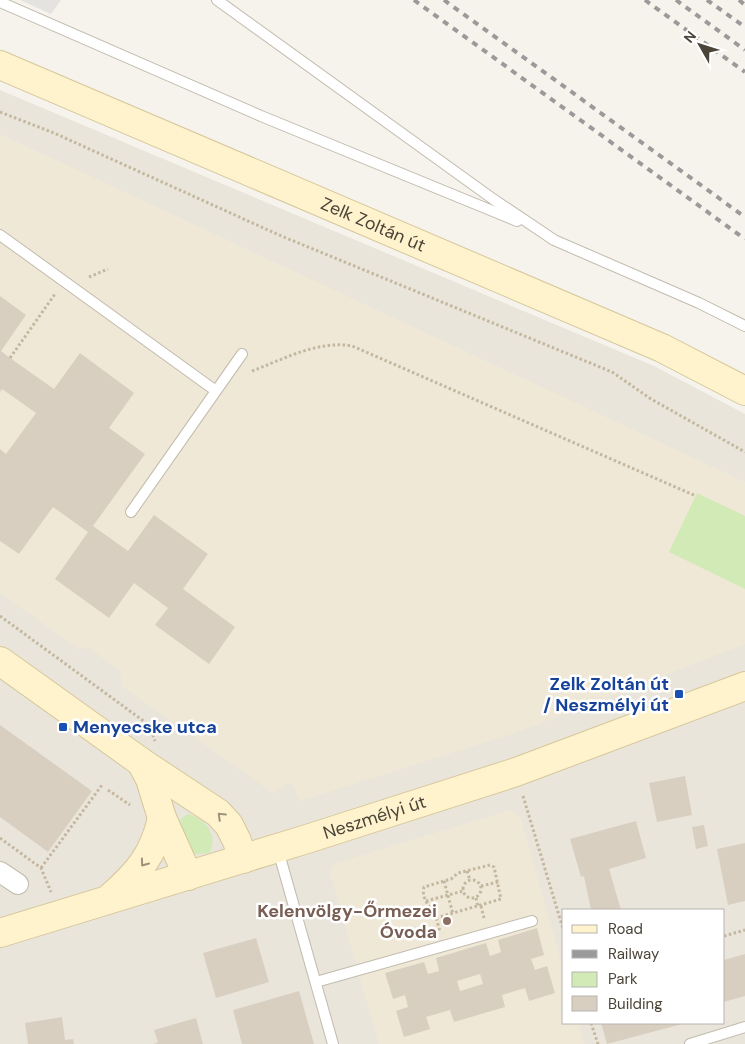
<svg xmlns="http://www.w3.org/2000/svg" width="745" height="1044" font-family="'DM Sans',sans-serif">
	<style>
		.residential { fill: #eae5da; fill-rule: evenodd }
		.education { fill: #efe8d6 }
		.green { fill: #d2eab5 }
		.parking { fill: #e5e3e0 }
		.building { fill: #d8cfc1; fill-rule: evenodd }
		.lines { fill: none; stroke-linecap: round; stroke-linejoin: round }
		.lane-casing { stroke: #c2bbae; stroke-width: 12 }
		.street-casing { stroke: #c2bbae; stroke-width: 22 }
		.secondary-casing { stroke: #d6c79b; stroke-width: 30 }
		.path { stroke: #c4b79f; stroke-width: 3; stroke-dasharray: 2.5 2.5; stroke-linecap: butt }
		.lane { stroke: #fff; stroke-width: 10 }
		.street { stroke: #fff; stroke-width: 20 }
		.secondary { stroke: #fff3cd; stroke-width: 28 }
		.rail { stroke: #9a9a9a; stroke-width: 4; stroke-dasharray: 6 6; stroke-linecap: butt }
		.oneway { stroke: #9c937c }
		.transit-dot { fill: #1a4fb4; stroke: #fff; stroke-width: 2 }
		.education-dot { fill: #8d6e63; stroke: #fff; stroke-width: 2 }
		.labels { text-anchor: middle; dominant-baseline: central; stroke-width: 5; stroke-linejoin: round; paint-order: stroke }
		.street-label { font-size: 18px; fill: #4b4439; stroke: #fff }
		.transit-label { font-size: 18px; font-weight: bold; fill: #164399; stroke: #fff; text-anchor: end }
		.education-label { font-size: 18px; font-weight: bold; fill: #785e54; stroke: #fff; text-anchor: end }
	</style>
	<rect width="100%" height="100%" fill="#f6f3ec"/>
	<path class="residential" d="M0,90L654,366L745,414V1044H0ZM564,910H724V1023H564Z"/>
	<path class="education" d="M0,134L745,482V644L515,733L300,801L291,782L273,793L122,686L120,671L88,647L79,649L0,593Z
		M511,810L520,816L564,972V1023H578L584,1044H379L330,872L336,863Z"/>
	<path class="green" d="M697,493L745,516V589L669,552Z
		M187,814C204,817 220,836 209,853L194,854L185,843L180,820Z"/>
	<path class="parking" d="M20,0H61L51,14Z"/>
	<path class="building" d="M0,296L26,315L1,351L10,358L54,389L80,353L134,393L109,428L145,454L93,526L128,551L154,515L208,554L183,589L235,627L209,664L155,625L168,608L134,583L109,618L55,579L88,532L53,507L19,554L0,541V449L6,454L36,413L2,389L0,392Z
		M0,725L92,791L48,852L0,817Z
		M685,776L692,815L657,822L649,783Z
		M636,821L646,858L609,869L621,910H591L584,876L581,877L570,839Z
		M704,825L708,846L696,849L692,827Z
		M745,843V901L728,905L717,849Z
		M537,928L544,955L531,959L535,970L547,966L555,993L529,1001L525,988L502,995L505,1007L454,1022L450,1010L426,1017L430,1029L404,1037L396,1011L408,1007L405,995L393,999L385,973L424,962L428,974L439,971L436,958L486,943L490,956L501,952L498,940ZM480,974L483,984L460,991L457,981Z
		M256,938L269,982L216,998L203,953Z
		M745,954V996L724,1002V960Z
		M299,991L314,1044H242L233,1010Z
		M62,1017L65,1040L73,1039L74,1044H28L25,1023Z
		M196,1018L203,1044H154L158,1042L154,1030Z
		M601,1023H686L607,1044Z"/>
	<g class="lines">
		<g class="lane-casing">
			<path id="lane" d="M217,0L493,199L554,240L699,303L745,326
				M0,2L261,116L517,221
				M0,235L216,391L131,512
				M216,391L242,354
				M278,850L333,1044
				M316,982L532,921
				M690,1044L745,1027"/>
		</g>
		<g class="street-casing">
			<path id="street" d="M0,872L18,884"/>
		</g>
		<g class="secondary-casing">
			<g id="secondary">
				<path id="s1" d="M0,65L662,348L745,391"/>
				<path d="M0,661L141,762L218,813L229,825L237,841L243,859"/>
				<path d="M141,762L150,779L162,818L188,876"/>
				<path d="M111,897C138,873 154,855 162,818"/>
				<path id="s2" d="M0,933L307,839L516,772L745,686"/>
			</g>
		</g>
		<path class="path" d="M0,112L54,133L279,235L612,372L651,399L745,452
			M89,277L108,269
			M10,358L55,294
			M252,371C284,359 318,340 352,346L696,496
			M0,616L149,725L155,741
			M108,790L130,805
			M523,796L564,932
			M0,838L41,868L51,892
			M41,868L102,785
			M467,871L470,880
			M463 889a9 9 0 1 1 18 0a9 9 0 1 1-18 0Z
			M444,881L453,914
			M481,886L498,882
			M476,898L478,907
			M426,901L463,891
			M481,906L484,918
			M436,918L501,899L494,867L490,865L458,873L451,879L424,887C421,899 430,906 435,914C437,919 438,926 440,931
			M724,936L745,930
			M591,1023L598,1044"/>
		<use href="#lane" class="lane"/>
		<use href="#street" class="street"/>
		<use href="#secondary" class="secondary"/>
		<path class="rail" d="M414,0L745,239
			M444,0L745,217
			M645,0L745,72
			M676,0L745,50
			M707,0L745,27
			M739,0L745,5"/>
	</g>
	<defs><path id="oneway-chevron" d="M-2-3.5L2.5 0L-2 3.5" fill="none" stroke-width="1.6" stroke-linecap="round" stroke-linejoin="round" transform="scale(1.25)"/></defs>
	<g class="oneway">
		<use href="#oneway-chevron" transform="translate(221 816) rotate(-136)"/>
		<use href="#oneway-chevron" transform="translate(144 863) rotate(126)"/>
	</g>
	<g class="transit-dot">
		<rect x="674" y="689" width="10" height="10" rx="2.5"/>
		<rect x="58" y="722" width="10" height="10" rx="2.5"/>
	</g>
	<circle class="education-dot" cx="447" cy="921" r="5"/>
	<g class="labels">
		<g class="street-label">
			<text stroke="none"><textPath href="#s1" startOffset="406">Zelk Zoltán út</textPath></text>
			<text stroke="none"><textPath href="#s2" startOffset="392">Neszmélyi út</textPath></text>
		</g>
		<g class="transit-label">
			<text x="669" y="684">Zelk Zoltán út<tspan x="669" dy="21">/ Neszmélyi út</tspan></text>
			<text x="73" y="727" text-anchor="start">Menyecske utca</text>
		</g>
		<g class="education-label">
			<text x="437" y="911">Kelenvölgy-Őrmezei<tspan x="437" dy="21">Óvoda</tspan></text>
		</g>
	</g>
	<rect x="562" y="909" width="162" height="115" fill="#ffffff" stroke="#b7b4b0"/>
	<rect x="572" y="925" width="25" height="8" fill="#fff3cd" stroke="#b7b4b0"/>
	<text x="608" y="934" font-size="15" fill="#4b4439">Road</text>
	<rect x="572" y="950" width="25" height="8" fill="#9a9a9a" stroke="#b7b4b0"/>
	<text x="608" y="959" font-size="15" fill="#4b4439">Railway</text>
	<rect x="572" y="972" width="25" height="15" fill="#d2eab5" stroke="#b7b4b0"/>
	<text x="608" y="984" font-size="15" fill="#4b4439">Park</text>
	<rect x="572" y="996" width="25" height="15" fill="#d8cfc1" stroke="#b7b4b0"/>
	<text x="608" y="1009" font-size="15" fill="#4b4439">Building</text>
	<g transform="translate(700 45) rotate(309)" stroke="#ffffff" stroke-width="4" paint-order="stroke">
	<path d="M0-4L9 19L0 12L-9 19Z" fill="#4b4439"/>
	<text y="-8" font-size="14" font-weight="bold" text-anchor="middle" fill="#4b4439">N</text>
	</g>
</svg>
